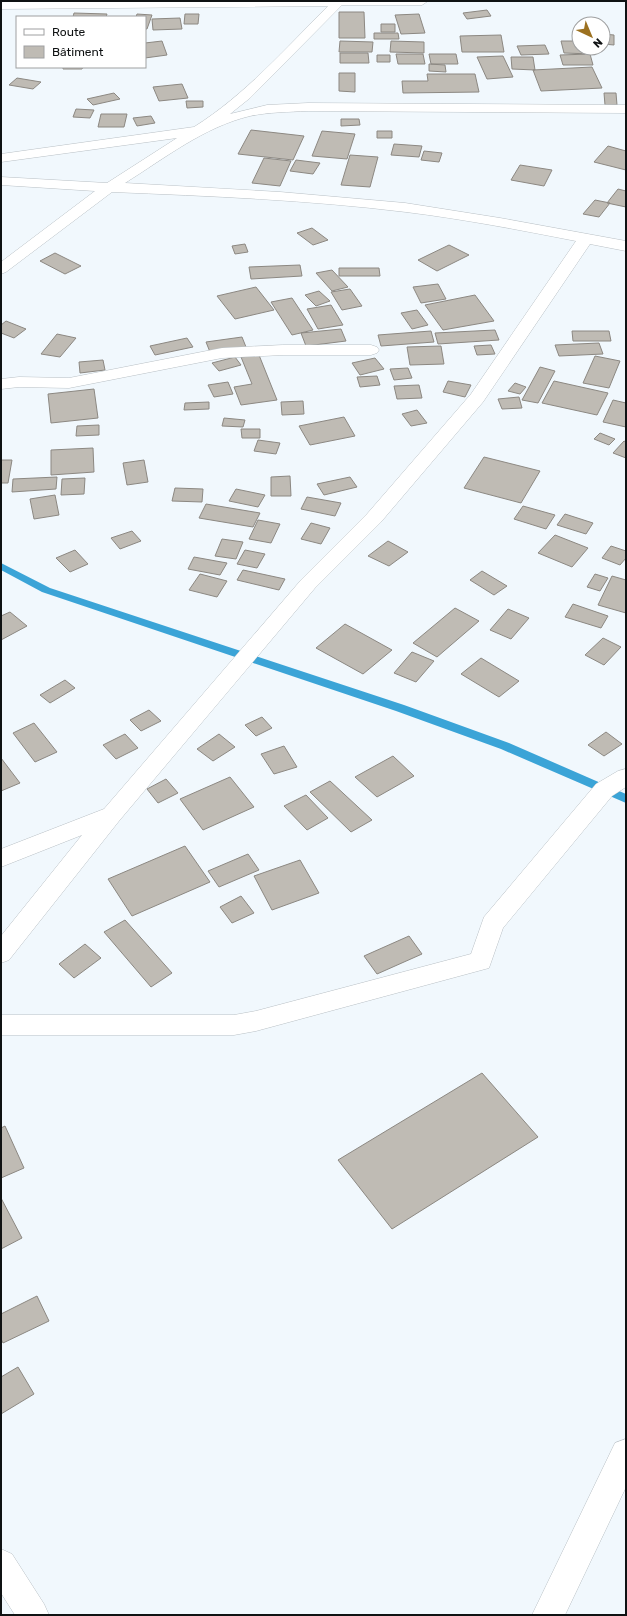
<svg xmlns="http://www.w3.org/2000/svg" width="627" height="1616" font-family="Rubik,sans-serif">
	<style>
		.lines { fill: none; stroke-linecap: round; stroke-linejoin: round }
		.stream { fill: #3ba4d7; fill-rule: evenodd }
		.building { fill: #bfbbb4; stroke: #8c8882 }
		.street-casing { stroke: #b9c0c5; stroke-width: 1 }
		.street { fill: #fff; fill-rule: evenodd }
	</style>
	<rect width="100%" height="100%" fill="#f1f8fd"/>
	<g class="lines">
		<path class="stream" d="M1,563L50,588L404,705L509,743L626,794V803L501,749L396,711L42,592L1,570Z"/>
	</g>
	<path class="building" d="M487,10L491,16L467,19L463,13Z
		M339,12H364L365,38H339Z
		M74,13L107,14L106,17H73Z
		M137,14L152,15L147,29H145V17H136Z
		M185,14H199L198,24H184Z
		M419,14L425,33L401,34L395,15Z
		M180,18L182,29L153,30L152,19Z
		M381,24H395V32H381Z
		M374,33H398L399,39H374Z
		M603,34L614,35V45L603,44Z
		M501,35L504,52H462L460,36Z
		M162,41L167,55L145,58V43Z
		M340,41L373,42L372,52H339Z
		M391,41L424,42V53L390,52Z
		M561,41H579V48H591L592,54L564,53Z
		M545,45L549,54L521,55L517,46Z
		M340,53H368L369,63H340Z
		M396,54H423L425,64H398Z
		M429,54H456L458,64H431Z
		M590,54L593,65H563L560,55Z
		M377,55H390V62H377Z
		M503,56L513,77L487,79L477,57Z
		M511,57H533L535,70L512,69Z
		M429,64L445,65L446,72L429,71Z
		M63,67H83L82,69H63Z
		M592,67L602,88L541,91L533,70Z
		M339,73H355V92L339,91Z
		M427,74H475L479,92L403,93L402,81H428Z
		M17,78L41,82L33,89L9,85Z
		M182,84L188,98L159,101L153,87Z
		M114,93L120,99L93,105L87,99Z
		M604,93H616L617,105H605Z
		M186,101H203V107L187,108Z
		M76,109L94,110L90,118L73,117Z
		M101,114H127L124,127H98Z
		M151,116L155,123L137,126L133,118Z
		M341,119H359L360,125L341,126Z
		M251,130L304,136L293,160L238,154Z
		M322,131L355,134L347,159L312,156Z
		M377,131H392V138H377Z
		M394,144L422,146L419,157L391,155Z
		M608,146L626,151V170L594,162Z
		M424,151L442,153L439,162L421,160Z
		M350,155L378,157L370,187L341,185Z
		M264,158L291,161L280,186L252,183Z
		M296,160L320,163L313,174L290,171Z
		M520,165L552,170L544,186L511,180Z
		M618,189L626,191V207L607,203Z
		M595,200L610,203L599,217L583,214Z
		M312,228L328,240L313,245L297,233Z
		M245,244L248,252L235,254L232,246Z
		M449,245L469,255L437,271L418,260Z
		M55,253L81,266L65,274L40,261Z
		M300,265L302,276L251,279L249,267Z
		M339,268H379L380,276H339Z
		M332,270L348,287L332,291L316,273Z
		M438,284L446,299L421,303L413,287Z
		M256,287L274,310L235,319L217,296Z
		M350,289L362,306L342,310L331,292Z
		M319,291L330,301L316,306L305,295Z
		M475,295L494,321L443,330L425,305Z
		M292,298L313,330L292,335L271,302Z
		M331,305L343,325L318,329L307,309Z
		M417,310L428,325L412,329L401,313Z
		M6,321L26,329L14,338L1,333V325Z
		M341,329L346,341L306,346L301,333Z
		M495,330L499,340L438,344L435,333Z
		M431,331L434,342L381,346L378,335Z
		M572,331H609L611,341H573Z
		M57,334L76,338L60,357L41,354Z
		M242,337L246,347L210,352L206,342Z
		M187,338L193,347L155,355L150,346Z
		M599,343L603,354L559,356L555,345Z
		M491,345L495,354L477,355L474,346Z
		M441,346L444,364L410,365L407,347Z
		M259,355L277,400L241,405L234,387L252,384L241,357Z
		M595,356L620,361L609,388L583,383Z
		M235,357L241,365L219,371L212,363Z
		M375,358L384,369L360,375L352,363Z
		M103,360L105,370L80,373L79,362Z
		M540,367L555,371L538,403L522,400Z
		M408,368L412,378L394,380L390,369Z
		M377,376L380,385L360,387L357,377Z
		M448,381L471,385L465,397L443,392Z
		M554,381L608,393L597,415L542,403Z
		M228,382L233,394L214,397L208,385Z
		M515,383L526,387L520,394L508,391Z
		M419,385L422,398L397,399L394,386Z
		M94,389L98,418L51,423L48,394Z
		M519,397L522,408L502,409L498,399Z
		M613,400L626,403V427L603,422Z
		M303,401L304,414L282,415L281,402Z
		M209,402V409L184,410L185,403Z
		M417,410L427,423L411,426L402,414Z
		M344,417L355,436L310,445L299,426Z
		M224,418L245,420L243,427L222,426Z
		M99,425V435L76,436L77,426Z
		M241,429H260V438H242Z
		M600,433L615,439L609,445L594,439Z
		M258,440L280,443L276,454L254,451Z
		M624,441L626,442V458L613,453Z
		M93,448L94,472L51,475V450Z
		M484,457L540,471L521,503L464,488Z
		M1,460H12L8,483H1Z
		M144,460L148,482L127,485L123,463Z
		M290,476L291,496H271V477Z
		M57,477L56,489L12,492L13,479Z
		M350,477L357,487L324,495L317,484Z
		M85,478L84,494L61,495L62,479Z
		M175,488L203,489L202,502L172,501Z
		M236,489L265,495L258,507L229,501Z
		M55,495L59,515L34,519L30,499Z
		M307,497L341,503L335,516L301,509Z
		M206,504L260,513L253,527L199,518Z
		M523,506L555,515L546,529L514,519Z
		M565,514L593,523L586,534L557,525Z
		M258,520L280,524L271,543L249,539Z
		M311,523L330,528L321,544L301,539Z
		M132,531L141,541L120,549L111,538Z
		M555,535L588,548L572,567L538,553Z
		M222,539L243,542L236,559L215,556Z
		M388,541L408,552L389,566L368,556Z
		M611,546L626,551V558L620,565L602,558Z
		M75,550L88,564L70,572L56,558Z
		M245,550L265,554L257,568L237,564Z
		M194,557L227,563L220,575L188,569Z
		M243,570L285,579L279,590L237,580Z
		M482,571L507,586L494,595L470,580Z
		M200,574L227,581L217,597L189,590Z
		M595,574L608,578L600,591L587,587Z
		M612,576L626,580V613L598,605Z
		M573,604L608,616L601,628L565,617Z
		M455,608L479,621L437,657L413,643Z
		M508,609L529,618L511,639L490,630Z
		M10,612L27,626L1,640V616Z
		M345,624L392,650L363,674L316,648Z
		M603,638L621,647L604,665L585,655Z
		M412,652L434,661L416,682L394,673Z
		M481,658L519,681L499,697L461,674Z
		M65,680L75,688L50,703L40,695Z
		M149,710L161,721L141,731L130,720Z
		M262,717L272,728L256,736L245,725Z
		M34,723L57,752L35,762L13,733Z
		M606,732L622,744L604,756L588,745Z
		M125,734L138,748L116,759L103,745Z
		M219,734L235,747L213,761L197,749Z
		M284,746L297,767L274,774L261,754Z
		M393,756L414,776L377,797L355,777Z
		M1,758L20,783L1,791Z
		M230,777L254,807L203,830L180,799Z
		M166,779L178,793L158,803L147,789Z
		M330,781L372,820L351,832L310,792Z
		M306,795L328,818L307,830L284,806Z
		M185,846L210,882L132,916L108,879Z
		M248,854L259,870L219,887L208,871Z
		M300,860L319,893L272,910L254,876Z
		M241,896L254,913L232,923L220,907Z
		M125,920L172,973L151,987L104,932Z
		M409,936L422,954L377,974L364,956Z
		M85,944L101,958L74,978L59,964Z
		M482,1073L538,1137L392,1229L338,1160Z
		M5,1126L24,1168L1,1178V1128Z
		M1,1198L22,1238L1,1249Z
		M37,1296L49,1321L3,1343L1,1339V1314Z
		M18,1367L34,1394L1,1414V1377Z"/>
	<g class="lines">
		<g class="street-casing">
			<path id="street" d="M1,1H428L422,5H342L250,98L230,114L267,105L308,103L626,105V113L308,111C289,112 269,112 250,116C204,127 165,158 125,183L280,192L405,203L500,218L626,241V251L590,244L483,402L381,522L315,588L119,821L9,960L1,963V936L82,835L1,867V849L104,809L301,580L367,514L471,394L576,241C520,230 463,219 406,212C309,200 210,196 112,192L6,272L1,274V262L95,191L1,185V177L107,183L177,138L1,162V154L194,127C245,95 286,48 328,6L1,9Z
				M283,345H371L377,347L379,350L377,353L371,355H283L222,358L69,388L19,387L1,389V379L19,377L69,378L222,348Z
				M626,769V787L612,796L503,928L489,968L256,1031L234,1035H1V1015H234L256,1011L471,954L484,917L596,784L618,771Z
				M626,1439V1487L565,1615H532L615,1443Z
				M1,1549L12,1554L44,1604L49,1615H15L1,1593Z"/>
		</g>
		<use href="#street" class="street"/>
	</g>
	<rect width="627" height="1616" fill="none" stroke="#0f1213" stroke-width="4"/>
	<rect x="16" y="16" width="130" height="52" fill="#ffffff" stroke="#9fa0a1"/>
	<rect x="24" y="29" width="20" height="6" fill="#ffffff" stroke="#9fa0a1"/>
	<text x="52" y="36" font-size="12" fill="#0f1213">Route</text>
	<rect x="24" y="46" width="20" height="12" fill="#bfbbb4" stroke="#9fa0a1"/>
	<text x="52" y="56" font-size="12" fill="#0f1213">Bâtiment</text>
	<g transform="translate(591 36) rotate(136)"><circle r="19" fill="#ffffff" stroke="#9fa0a1"/>
	<path d="M0-3L7 15L0 10L-7 15Z" fill="#9c7120"/>
	<text y="-6" font-size="11" font-weight="bold" text-anchor="middle" fill="#0f1213">N</text>
	</g>
</svg>
